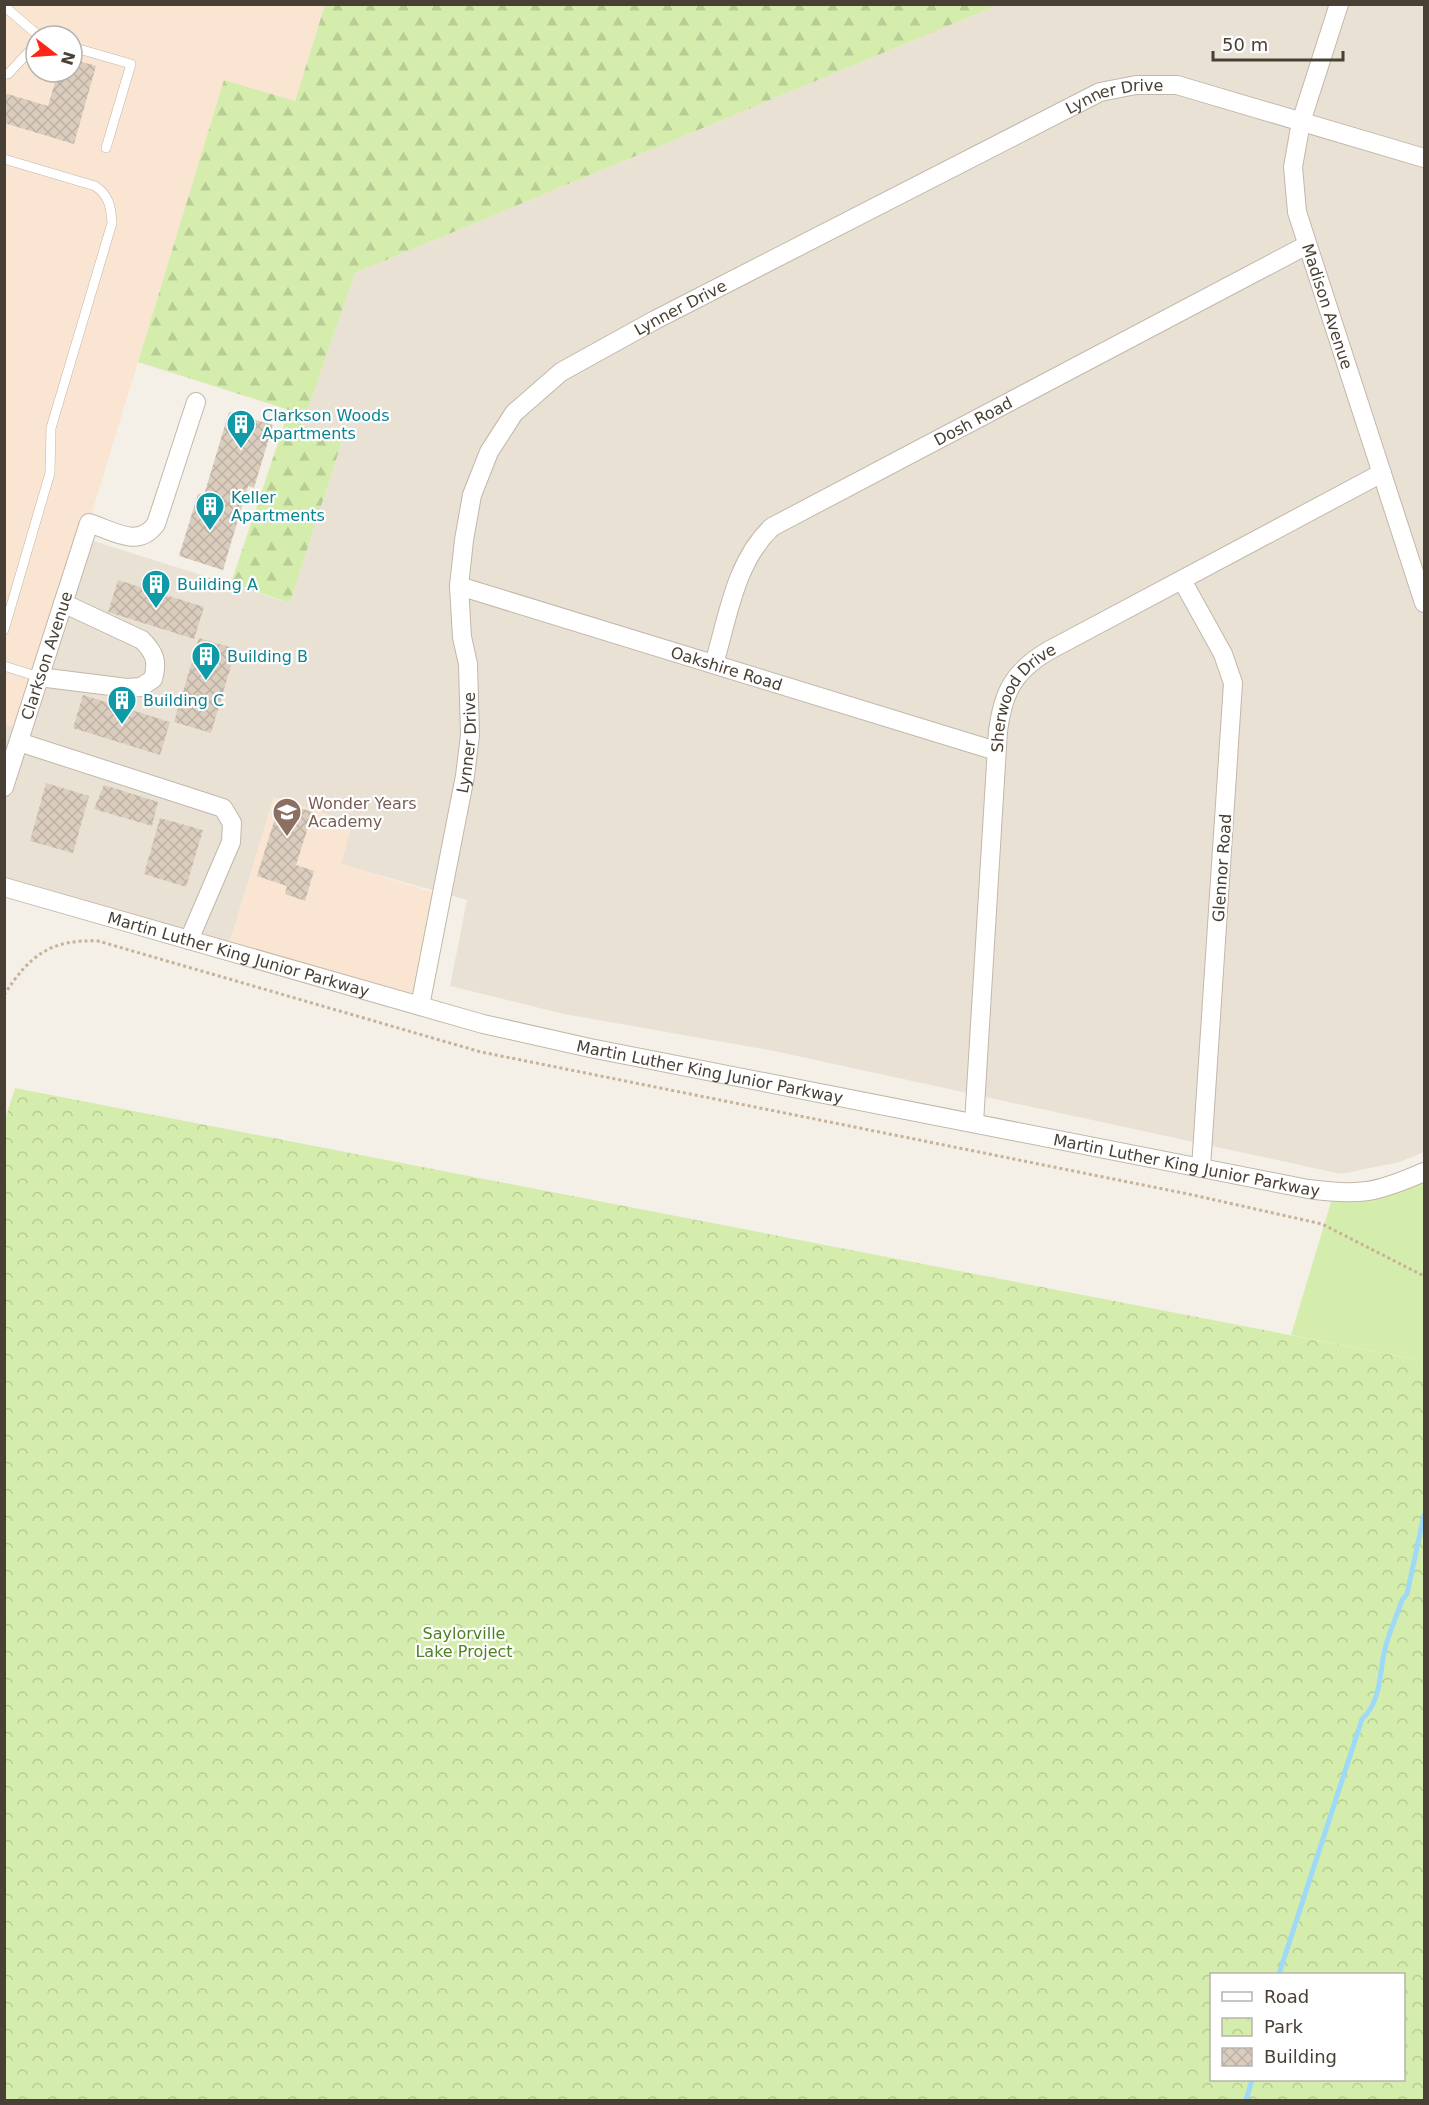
<svg xmlns="http://www.w3.org/2000/svg" width="1429" height="2105" font-family="'DejaVu Sans',sans-serif">
	<style>
		.residential { fill: #eae1d5 }
		.commercial { fill: #f9e5d1; fill-rule: evenodd }
		.grass { fill: #d5edac }
		.forest { fill: url(#forest-firs) }
		.park { fill: url(#park-crowns); fill-rule: evenodd }
		.lines { fill: none; stroke-linecap: round; stroke-linejoin: round }
		.stream { stroke: #9edaf7; stroke-width: 5 }
		.building { fill: url(#building-cross-hatch) }
		.lane-casing { stroke: #c2b7a9; stroke-width: 10 }
		.street-casing { stroke: #c2b7a9; stroke-width: 20 }
		.path { stroke: #c5b299; stroke-width: 3; stroke-dasharray: 3 3; stroke-linecap: butt }
		.lane { stroke: #fff; stroke-width: 9 }
		.street { stroke: #fff; stroke-width: 18 }
		.labels { text-anchor: middle; dominant-baseline: central; stroke-width: 4.5; stroke-linejoin: round; paint-order: stroke }
		.street-label { font-size: 16px; fill: #494035; stroke: #fff }
		.culture-label { font-size: 16px; fill: #0d838f; stroke: #fff; text-anchor: start }
		.education-label { font-size: 16px; fill: #785e54; stroke: #fff; text-anchor: start }
		.park-label { font-size: 16px; fill: #4e8122; stroke: #fff }
	</style>
	<defs>
		<pattern id="forest-firs" width="22" height="20" patternUnits="userSpaceOnUse" patternTransform="scale(1.5)"><rect width="22" height="20" fill="#d5edac"/><path d="M5 1l3.5 6h-7zM16 11l3.5 6h-7z" fill="#b8cc95"/></pattern>
		<pattern id="park-crowns" width="20" height="18" patternUnits="userSpaceOnUse" patternTransform="scale(1.5)"><rect width="20" height="18" fill="#d5edac"/><path d="M2 6a3 3 0 1 1 6 0M12 15a3 3 0 1 1 6 0" fill="none" stroke="#b8cc95"/></pattern>
		<pattern id="building-cross-hatch" width="8" height="8" patternUnits="userSpaceOnUse" patternTransform="scale(1.5)"><rect width="8" height="8" fill="#dbcdbe"/><path d="M0 0l8 8M0 8l8-8" fill="none" stroke="#bdb1a4"/></pattern>
	</defs>
	<rect width="100%" height="100%" fill="#f5f0e7"/>
	<path class="residential" d="M998,5H1424V1152L1400,1162L1341,1174L774,1051L564,1014L450,986L467,900L340,864L274,797L227,951L5,887L4,724L22,730L84,538L290,603L343,438L302,426L355,273Z"/>
	<path class="commercial" d="M4,5H325L295,101L224,81L89,522L22,730L4,724ZM36,36H72V72H36Z
		M274,797L353,822L341,864L441,895L420,1006L227,951Z"/>
	<path class="grass" d="M1424,1172V1361L1291,1335L1334,1192Z"/>
	<path class="forest" d="M325,5V4L998,5L355,273L302,426L343,438L290,603L231,583L289,410L138,362L224,80L295,101Z"/>
	<path class="park" d="M15,1088L1424,1361V2100H5L4,1123ZM1212,1974H1404V2080H1212Z"/>
	<g class="lines">
		<path class="stream" d="M1279,1974L1362,1719C1382,1701 1379,1672 1385,1649C1389,1632 1397,1616 1402,1600L1407,1594L1424,1515
			M1246,2100L1252,2080"/>
	</g>
	<path class="building" d="M72,59L96,66L74,144L4,123V93L48,106L58,72H72Z
		M229,412L273,425L254,488L248,486L223,570L179,556L198,494L204,495Z
		M118,580L204,607L194,639L108,612Z
		M199,638L236,649L211,733L174,722Z
		M83,695L170,722L160,755L73,728Z
		M46,783L89,796L73,853L30,841Z
		M104,785L158,802L152,826L94,809Z
		M280,802L313,812L296,865L314,871L305,901L285,894L287,886L257,876Z
		M160,818L203,830L186,887L144,874Z"/>
	<g class="lines">
		<g class="lane-casing">
			<path id="lane" d="M4,6L39,36
				M72,47L131,64L106,148
				M4,74H8L36,44
				M4,159L95,186C109,195 111,207 112,223L51,428L50,473L4,630
				M4,666L39,677"/>
		</g>
		<g class="street-casing">
			<g id="street">
				<path id="s1" d="M1339,4L1301,122L1293,167L1297,212L1424,603"/>
				<path d="M1182,580L1223,654L1233,683L1201,1168"/>
				<path id="s2" d="M459,586L996,751"/>
				<path id="s3" d="M714,664C728,617 735,562 772,527L1307,245"/>
				<path d="M39,677L127,688L141,687L153,679C158,662 155,653 142,640L63,603"/>
				<path d="M19,742L223,808L232,823L231,842L189,940"/>
				<path id="s4" d="M4,787L89,523C114,531 138,549 156,524L196,402"/>
				<path id="s5" d="M4,887L483,1024L590,1048L1308,1189C1360,1196 1376,1193 1424,1172"/>
				<path id="s6" d="M420,1006L465,776L470,735L468,664L462,637L459,586L464,540L472,495L489,452L514,413L561,372L655,320L1100,92L1136,85H1177L1424,158"/>
				<path id="s7" d="M974,1123L998,731C1003,692 1014,671 1048,651L1382,473"/>
			</g>
		</g>
		<path class="path" d="M4,995C29,956 50,939 98,941L481,1052L1193,1195L1322,1224L1424,1276"/>
		<use href="#lane" class="lane"/>
		<use href="#street" class="street"/>
	</g>
	<defs>
		<g id="building-pin" transform="scale(1.5)"><path d="M0 17L-7.5 6A9.5 9.5 0 1 1 7.5 6Z" fill="#0f9aa8" stroke="#fff"/><path d="M-4-6H4V6H1V3H-1V6H-4ZM-2.5-4.3h1.7v1.8h-1.7ZM.8-4.3h1.7v1.8H.8ZM-2.5-1h1.7V.8h-1.7ZM.8-1h1.7V.8H.8Z" fill="#fff"/></g>
		<g id="school-pin" transform="scale(1.5)"><path d="M0 17L-7.5 6A9.5 9.5 0 1 1 7.5 6Z" fill="#8d6e63" stroke="#fff"/><path d="M0-5L7-2L0 1L-7-2ZM-4 1L0 2.5L4 1V4Q0 6-4 4Z" fill="#fff"/></g>
	</defs>
	<g fill-rule="evenodd">
		<use href="#building-pin" x="241" y="424"/>
		<use href="#building-pin" x="210" y="506"/>
		<use href="#building-pin" x="156" y="584"/>
		<use href="#building-pin" x="206" y="656"/>
		<use href="#building-pin" x="122" y="700"/>
		<use href="#school-pin" x="287" y="812"/>
	</g>
	<g class="labels">
		<g class="street-label">
			<text stroke="none"><textPath href="#s6" startOffset="1293">Lynner Drive</textPath></text>
			<text stroke="none"><textPath href="#s1" startOffset="314">Madison Avenue</textPath></text>
			<text stroke="none"><textPath href="#s6" startOffset="808">Lynner Drive</textPath></text>
			<text stroke="none"><textPath href="#s3" startOffset="378">Dosh Road</textPath></text>
			<text stroke="none"><textPath href="#s4" startOffset="138">Clarkson Avenue</textPath></text>
			<text stroke="none"><textPath href="#s2" startOffset="280">Oakshire Road</textPath></text>
			<text stroke="none"><textPath href="#s7" startOffset="435">Sherwood Drive</textPath></text>
			<text stroke="none"><textPath href="#s6" startOffset="268">Lynner Drive</textPath></text>
			<text transform="translate(1222 868) rotate(-86)">Glennor Road</text>
			<text stroke="none"><textPath href="#s5" startOffset="244">Martin Luther King Junior Parkway</textPath></text>
			<text stroke="none"><textPath href="#s5" startOffset="730">Martin Luther King Junior Parkway</textPath></text>
			<text stroke="none"><textPath href="#s5" startOffset="1216">Martin Luther King Junior Parkway</textPath></text>
		</g>
		<g class="culture-label">
			<text x="262" y="415">Clarkson Woods<tspan x="262" dy="18">Apartments</tspan></text>
			<text x="231" y="497">Keller<tspan x="231" dy="18">Apartments</tspan></text>
			<text x="177" y="584">Building A</text>
			<text x="227" y="656">Building B</text>
			<text x="143" y="700">Building C</text>
		</g>
		<g class="education-label">
			<text x="308" y="803">Wonder Years<tspan x="308" dy="18">Academy</tspan></text>
		</g>
		<g class="park-label">
			<text x="464" y="1633">Saylorville<tspan x="464" dy="18">Lake Project</tspan></text>
		</g>
	</g>
	<rect width="1429" height="2105" fill="none" stroke="#494035" stroke-width="12"/>
	<rect x="1210" y="1973" width="195" height="108" fill="#ffffff" stroke="#b6b3ae" stroke-width="1.5"/>
	<rect x="1222" y="1992" width="30" height="9" fill="#ffffff" stroke="#b6b3ae" stroke-width="1.5"/>
	<text x="1264" y="2003" font-size="18" fill="#494035">Road</text>
	<rect x="1222" y="2018" width="30" height="18" fill="url(#park-crowns)" stroke="#b6b3ae" stroke-width="1.5"/>
	<text x="1264" y="2033" font-size="18" fill="#494035">Park</text>
	<rect x="1222" y="2048" width="30" height="18" fill="url(#building-cross-hatch)" stroke="#b6b3ae" stroke-width="1.5"/>
	<text x="1264" y="2063" font-size="18" fill="#494035">Building</text>
	<g transform="translate(54 54) rotate(107)"><circle r="28" fill="#ffffff" stroke="#b6b3ae" stroke-width="1.5"/>
	<path d="M0-4.5L10 22L0 15L-10 22Z" fill="#ff2514"/>
	<text y="-9" font-size="16" font-weight="bold" text-anchor="middle" fill="#494035">N</text>
	</g>
	<path d="M1213 51v9h130v-9" fill="none" stroke="#494035" stroke-width="3"/>
	<text x="1222" y="51" font-size="18" fill="#494035" stroke="#ffffff" stroke-width="4.5" paint-order="stroke">50 m</text>
</svg>
